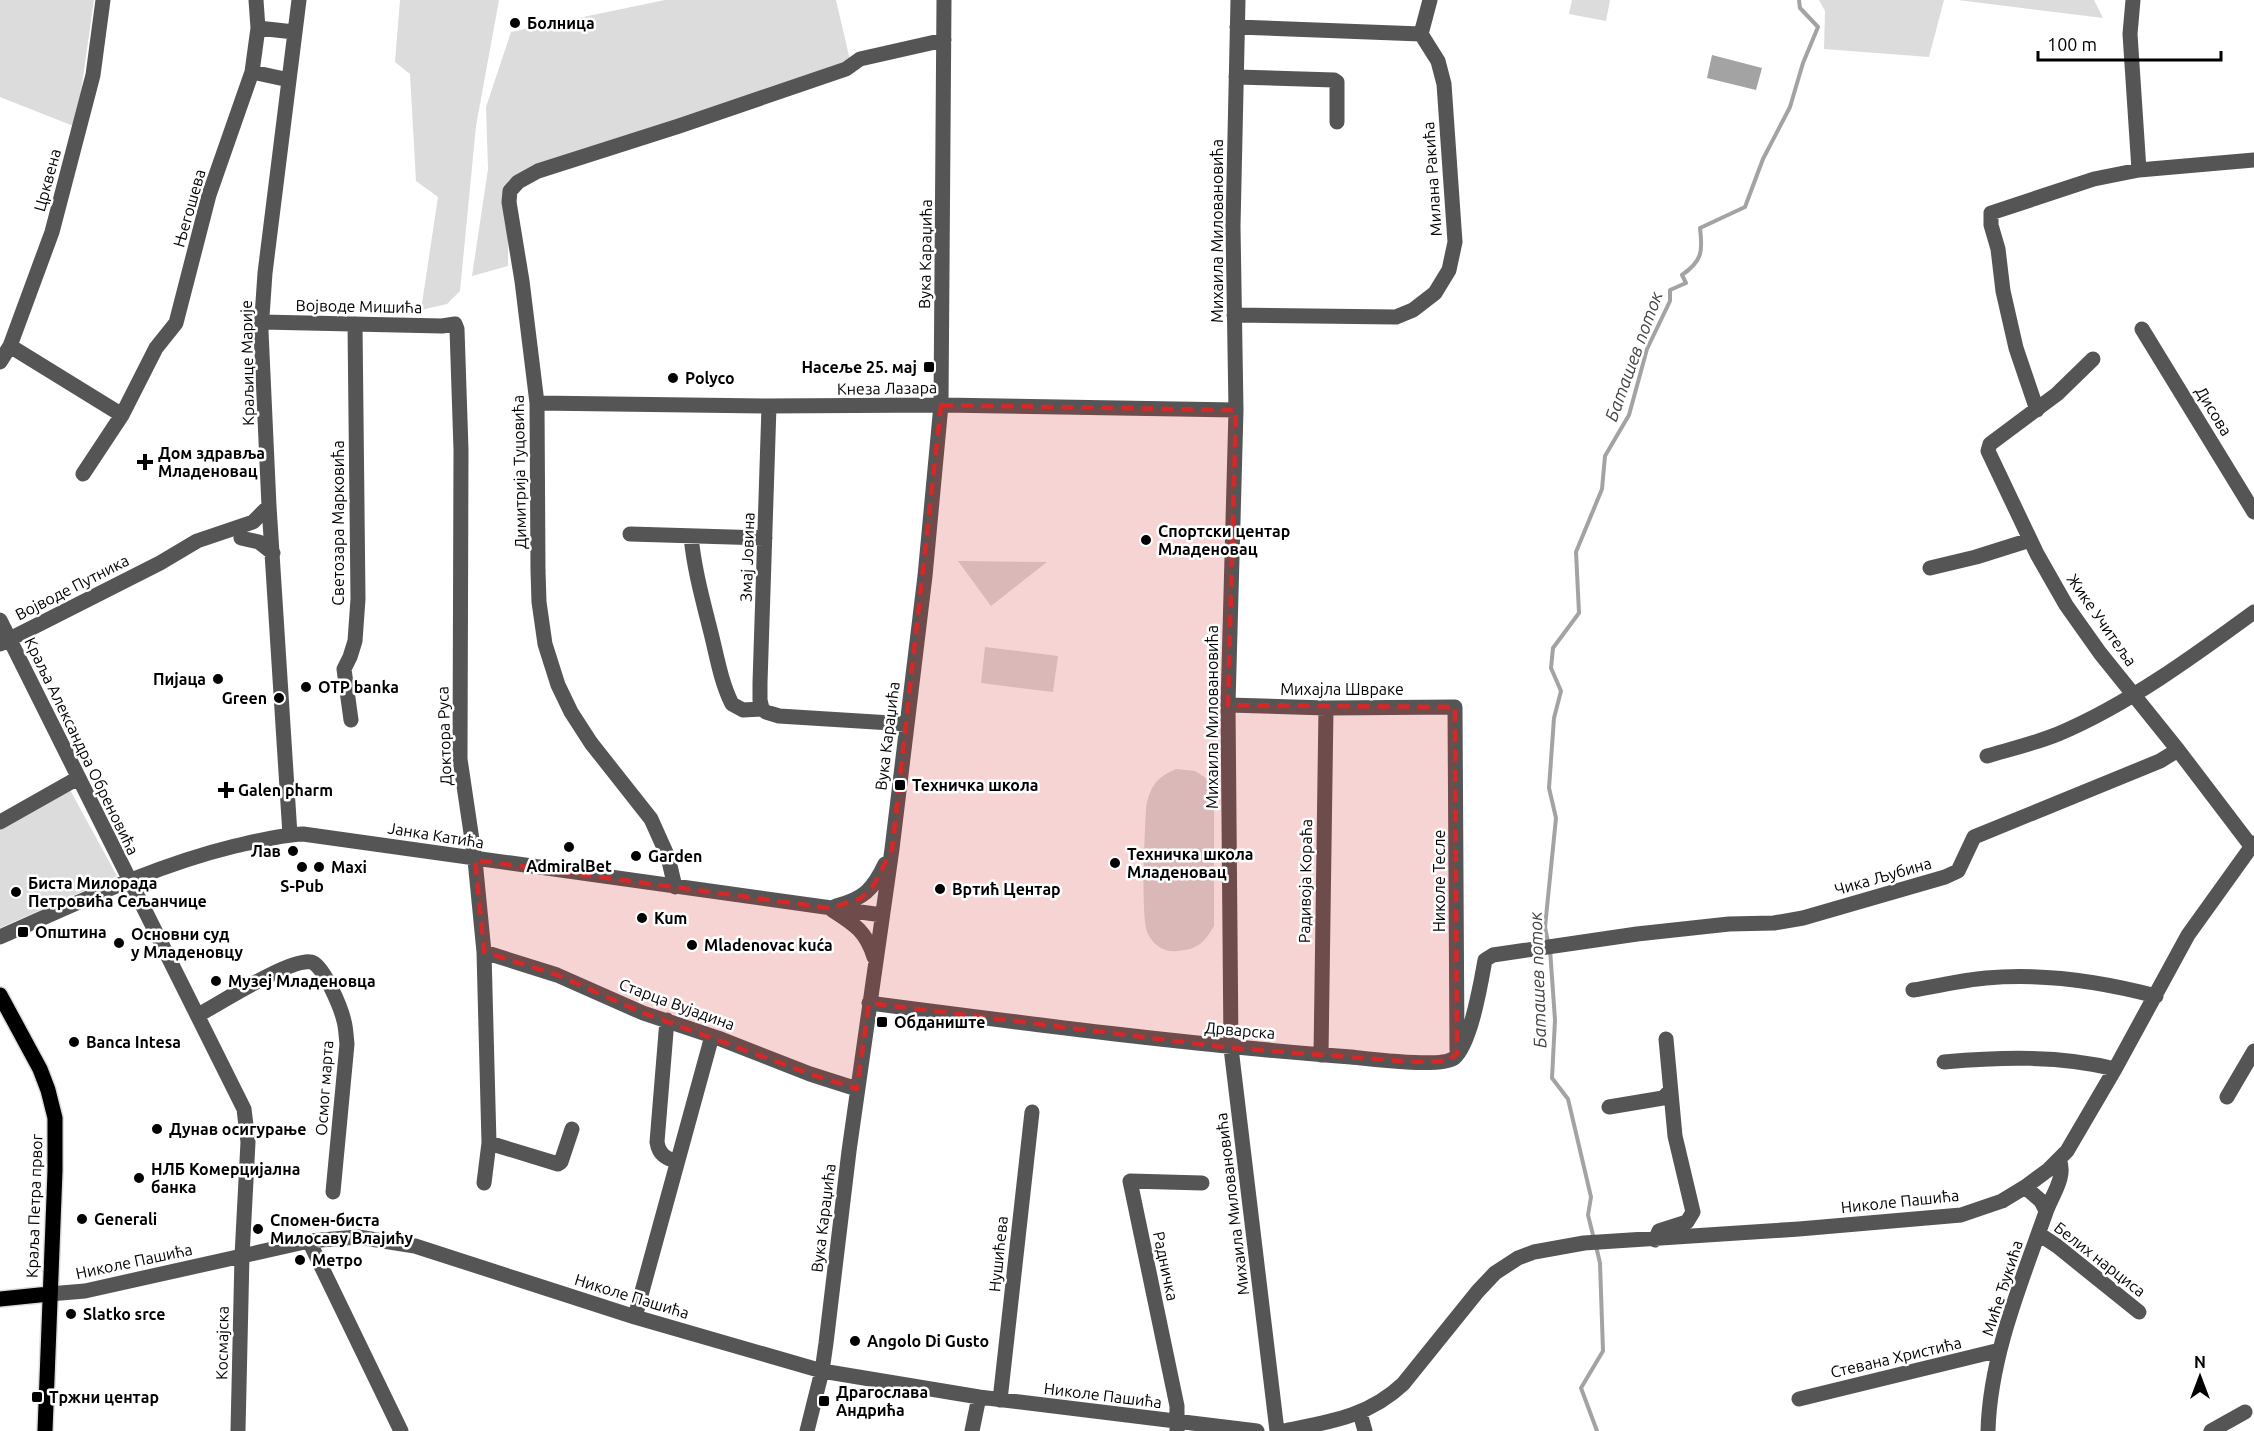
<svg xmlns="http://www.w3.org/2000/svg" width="2254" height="1431" font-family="Ubuntu,sans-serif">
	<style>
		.green { fill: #dcdcdc }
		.water { fill: #a3a3a3 }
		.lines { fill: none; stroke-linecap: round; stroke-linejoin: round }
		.stream { stroke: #a3a3a3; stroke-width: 4 }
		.major-casing { stroke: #dbdbdb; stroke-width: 18 }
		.minor { stroke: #555; stroke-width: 15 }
		.major { stroke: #000; stroke-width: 15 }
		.marked { fill: #d62828; fill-opacity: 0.2; stroke: #d62828; stroke-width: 4.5; stroke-dasharray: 12 8; stroke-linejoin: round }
		.poi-dot { fill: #000; stroke: #fff; stroke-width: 2 }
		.labels { text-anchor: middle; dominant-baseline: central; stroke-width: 5; stroke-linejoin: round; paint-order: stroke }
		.poi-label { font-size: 16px; font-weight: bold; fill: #000; stroke: #fff; text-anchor: start }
		.street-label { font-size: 16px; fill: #000; stroke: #fff }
		.water-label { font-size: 18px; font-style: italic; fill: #444; stroke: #fff }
	</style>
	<rect width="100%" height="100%" fill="#fff"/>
	<path class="green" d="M0,0H94L76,127L0,97Z
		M400,0H499L476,126L460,291L447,304L421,310L438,197L416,181L410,74L395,62Z
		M665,0H836L850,60L508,181V266L472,276L488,169L486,107L511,32Z
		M1572,0H1610L1606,21L1569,14Z
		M1819,0H1944L1929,57L1824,49L1825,11Z
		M1958,0H2094L2103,18Z
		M958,561L1047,562L991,606Z
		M985,647L1058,656L1053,692L981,683Z
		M1176,769L1195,771L1206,778L1214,800V926C1204,943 1198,949 1178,951C1165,953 1153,945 1148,934C1140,918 1145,831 1146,808C1150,786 1156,778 1176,769Z
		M69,788L117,876L0,928V826Z"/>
	<path class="water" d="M1712,55L1762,68L1756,90L1707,78Z"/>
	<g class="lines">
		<path class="stream" d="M1548,942L1545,927L1556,818L1549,788L1554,718L1561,691L1551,668L1553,648L1579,613L1576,552L1602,489L1605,456L1629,415L1647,349L1670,301V290L1686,283L1682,275C1702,261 1703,252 1700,228L1745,207L1763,159L1790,107L1803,63L1818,27L1800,8L1799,0
			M1550,949L1555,1020L1552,1078L1568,1099L1591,1197L1588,1215L1594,1239
			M1596,1246L1600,1263L1603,1351L1581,1388L1597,1431"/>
		<g class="major-casing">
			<path id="major" d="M0,995L40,1069L48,1090L55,1118V1171L45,1431
				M0,1299L49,1294"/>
		</g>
		<path class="minor" d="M1238,0L1233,226L1236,410L1228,705L1231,1048L1277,1431
			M2133,0L2130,34L2139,170
			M1237,27L1421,34
			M258,28L294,32
			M252,72L289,80
			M1236,77L1334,80L1337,82V122
			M1234,315L1396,317L1413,310L1435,293L1449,270L1455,242L1444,84L1438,61L1421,34L1430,0
			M262,322L442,326L455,324L457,329L461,450L460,759L475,860L484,952L489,1143L484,1183
			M2142,329L2254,512
			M10,346L122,415
			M2093,359L2057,394L1990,444L1988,451L2037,554L2066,605L2100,653L2178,750L2251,846
			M0,362L10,346L52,232L93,75L103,0
			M537,403L765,406L941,405L1236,410
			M2037,410L2016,348L2003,291L1998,249L1991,225V213L2094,179L2139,170L2254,160
			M83,474L122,415L156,348L176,323L209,195L252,72L258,28L256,0
			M630,534L765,538
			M691,536C694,569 703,601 711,633C717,657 721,682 732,704L743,710L762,709L766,712L779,716L907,724
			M241,538L259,542L273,553
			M1930,568L1976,557L2030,540
			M0,620L244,1109L248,1142L242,1256L238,1431
			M0,644L160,563L197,541L253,522L269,506
			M1228,705L1326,708L1455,707L1457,1050
			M762,709L760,700V683L769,406
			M351,720L344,669L350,657L355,641L358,599L355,324
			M1987,756C2011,749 2036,743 2058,734C2127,705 2194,656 2254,612
			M0,822L78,778
			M290,835L269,506L261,331L265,273L299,0
			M675,887L668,857L651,819L591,743L571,712L558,685L545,644L539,602L538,571L537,403L522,281L509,202L510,191L518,182L538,171L679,126L846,69L860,59L944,40
			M836,906C863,899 873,890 885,864
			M832,910C854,924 866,931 874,957
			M0,937C77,903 153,866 235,846C257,841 280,835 303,834L882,915
			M484,952L557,975L643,1013L718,1038L810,1074L857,1089
			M1913,990C1938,986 1962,980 1986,978C2041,973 2103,982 2156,996
			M869,1003C1030,1024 1190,1045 1351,1057C1370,1059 1442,1068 1454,1058C1471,1044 1481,982 1485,960L1493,955L1637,934L1729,924L1774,923L1803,918L1945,877L1958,871L1974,837L2160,761L2178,750
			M198,1015C219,1004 290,958 311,962C323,964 341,1008 344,1021C346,1028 346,1036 347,1044L333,1192
			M667,1020L657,1142C659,1155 666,1158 677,1162
			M1321,1055L1326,708
			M1944,1062C2001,1057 2060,1055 2115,1069
			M2227,1097L2254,1051
			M1609,1107L1663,1098L1670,1091
			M489,1143L558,1164L561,1162L572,1129
			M2025,1187L2041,1201L2046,1211
			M2039,1234L2057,1246L2139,1312
			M1655,1240L1659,1231L1687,1222L1693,1212L1675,1136L1666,1039
			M309,1241L401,1431
			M49,1294L85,1291L309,1241L358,1237L415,1246L635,1317L822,1371L979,1397L1257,1431
			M635,1317L712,1036
			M1799,1399L2000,1350
			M1000,1400L1032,1112
			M1360,1413L1365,1431
			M807,1431L822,1371L826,1343L849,1151L892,849L925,576L941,405L944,0
			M972,1431L979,1397
			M1177,1431V1406L1130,1181L1202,1183
			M1284,1431C1329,1422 1368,1417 1403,1384L1478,1291L1495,1273L1518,1258L1534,1252L1584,1243L1799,1229L1961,1215L2002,1201L2025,1187L2048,1170L2067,1151L2115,1069L2188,935L2254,843
			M1988,1431C1990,1356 2021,1283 2046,1212C2051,1197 2067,1176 2059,1160
			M2211,1431L2245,1412"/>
		<use href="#major" class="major"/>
	</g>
	<path class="marked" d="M941,405L1236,410L1228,705L1455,707L1457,1054L1447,1061L1414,1062L1231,1048L869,1003L857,1089L810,1074L643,1013L557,975L484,952L475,860L830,908L861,898L873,886L892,849Z"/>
	<g class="poi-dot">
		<circle cx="515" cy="23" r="6"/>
		<rect x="923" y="361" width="12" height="12" rx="3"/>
		<circle cx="673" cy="378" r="6"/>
		<path d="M142 453h6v6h6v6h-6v6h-6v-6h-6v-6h6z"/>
		<circle cx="1146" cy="540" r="6"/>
		<circle cx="218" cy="679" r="6"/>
		<circle cx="306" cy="687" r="6"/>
		<circle cx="279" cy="698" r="6"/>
		<rect x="894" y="779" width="12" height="12" rx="3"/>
		<path d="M223 781h6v6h6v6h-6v6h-6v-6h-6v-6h6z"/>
		<circle cx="569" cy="847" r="6"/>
		<circle cx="293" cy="851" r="6"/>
		<circle cx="636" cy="856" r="6"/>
		<circle cx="1115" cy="863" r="6"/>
		<circle cx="302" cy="867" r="6"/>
		<circle cx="319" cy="867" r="6"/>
		<circle cx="940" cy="889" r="6"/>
		<circle cx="16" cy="892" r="6"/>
		<circle cx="642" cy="918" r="6"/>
		<rect x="17" y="926" width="12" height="12" rx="3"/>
		<circle cx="119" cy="943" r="6"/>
		<circle cx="692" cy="945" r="6"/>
		<circle cx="216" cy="981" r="6"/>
		<rect x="876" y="1016" width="12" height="12" rx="3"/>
		<circle cx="74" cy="1042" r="6"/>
		<circle cx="157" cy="1129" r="6"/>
		<circle cx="139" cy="1178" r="6"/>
		<circle cx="82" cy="1219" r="6"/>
		<circle cx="258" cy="1229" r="6"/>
		<circle cx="300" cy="1260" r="6"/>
		<circle cx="71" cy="1314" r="6"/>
		<circle cx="855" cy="1341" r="6"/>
		<rect x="31" y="1391" width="12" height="12" rx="3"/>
		<rect x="818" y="1395" width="12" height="12" rx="3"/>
	</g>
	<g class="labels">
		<g class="poi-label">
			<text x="527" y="23">Болница</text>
			<text x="917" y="367" text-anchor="end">Насеље 25. мај</text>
			<text x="685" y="378">Polyco</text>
			<text x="158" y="453">Дом здравља<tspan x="158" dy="18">Младеновац</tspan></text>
			<text x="1158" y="531">Спортски центар<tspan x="1158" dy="18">Младеновац</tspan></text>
			<text x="206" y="679" text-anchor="end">Пијаца</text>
			<text x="318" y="687">OTP banka</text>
			<text x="267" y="698" text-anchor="end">Green</text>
			<text x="912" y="785">Техничка школа</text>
			<text x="238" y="790">Galen pharm</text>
			<text x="281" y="851" text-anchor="end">Лав</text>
			<text x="1127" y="854">Техничка школа<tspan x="1127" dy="18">Младеновац</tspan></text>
			<text x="648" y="856">Garden</text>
			<text x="569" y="866" text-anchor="middle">AdmiralBet</text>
			<text x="331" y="867">Maxi</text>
			<text x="28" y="883">Биста Милорада<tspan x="28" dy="18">Петровића Сељанчице</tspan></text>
			<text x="302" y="886" text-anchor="middle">S-Pub</text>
			<text x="952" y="889">Вртић Центар</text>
			<text x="654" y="918">Kum</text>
			<text x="35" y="932">Општина</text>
			<text x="131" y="934">Основни суд<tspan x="131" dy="18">у Младеновцу</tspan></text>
			<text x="704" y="945">Mladenovac kuća</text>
			<text x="228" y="981">Музеј Младеновца</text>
			<text x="894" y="1022">Обданиште</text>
			<text x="86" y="1042">Banca Intesa</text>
			<text x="169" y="1129">Дунав осигурање</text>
			<text x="151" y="1169">НЛБ Комерцијална<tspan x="151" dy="18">банка</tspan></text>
			<text x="94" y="1219">Generali</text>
			<text x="270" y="1220">Спомен-биста<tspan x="270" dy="18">Милосаву Влајићу</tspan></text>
			<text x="312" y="1260">Метро</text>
			<text x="83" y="1314">Slatko srce</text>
			<text x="867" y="1341">Angolo Di Gusto</text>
			<text x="836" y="1392">Драгослава<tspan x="836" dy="18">Андрића</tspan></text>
			<text x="49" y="1397">Тржни центар</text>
		</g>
		<g class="street-label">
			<text transform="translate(1432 179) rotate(-94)">Милана Ракића</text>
			<text transform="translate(47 180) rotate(-75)">Црквена</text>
			<text transform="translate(189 208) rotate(-74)">Његошева</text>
			<text transform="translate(1217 231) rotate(-90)">Михаила Миловановића</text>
			<text transform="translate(925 254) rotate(-89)">Вука Караџића</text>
			<text transform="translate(359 306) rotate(1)">Војводе Мишића</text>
			<text transform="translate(247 363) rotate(-91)">Краљице Марије</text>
			<text transform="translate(887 388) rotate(-1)">Кнеза Лазара</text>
			<text transform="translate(2214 411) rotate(59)">Дисова</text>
			<text transform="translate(519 472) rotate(-91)">Димитрија Туцовића</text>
			<text transform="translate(338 523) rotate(-90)">Светозара Марковића</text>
			<text transform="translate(747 557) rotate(-88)">Змај Јовина</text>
			<text transform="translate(72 587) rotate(-27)">Војводе Путника</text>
			<text transform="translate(2102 620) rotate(55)">Жике Учитеља</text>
			<text x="1342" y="689">Михајла Швраке</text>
			<text transform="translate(1212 717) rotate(-90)">Михаила Миловановића</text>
			<text transform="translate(444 736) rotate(-92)">Доктора Руса</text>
			<text transform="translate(887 736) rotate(-83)">Вука Караџића</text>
			<text transform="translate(82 746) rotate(64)">Краља Александра Обреновића</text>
			<text transform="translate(436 835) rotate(9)">Јанка Катића</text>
			<text transform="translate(1883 876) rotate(-16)">Чика Љубина</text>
			<text transform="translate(1305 881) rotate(-89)">Радивоја Кораћа</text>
			<text transform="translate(1439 881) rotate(-90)">Николе Тесле</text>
			<text transform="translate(677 1004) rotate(20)">Старца Вујадина</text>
			<text transform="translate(1240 1030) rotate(5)">Дрварска</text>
			<text transform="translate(324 1088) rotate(-86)">Осмог марта</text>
			<text transform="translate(1900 1201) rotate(-6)">Николе Пашића</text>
			<text transform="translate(1232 1204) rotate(-97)">Михаила Миловановића</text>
			<text transform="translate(34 1206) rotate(-88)">Краља Петра првог</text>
			<text transform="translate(823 1218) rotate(-83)">Вука Караџића</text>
			<text transform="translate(998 1254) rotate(-84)">Нушићева</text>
			<text transform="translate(2100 1259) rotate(38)">Белих нарциса</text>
			<text transform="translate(134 1261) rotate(-12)">Николе Пашића</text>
			<text transform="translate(1166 1266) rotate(78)">Радничка</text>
			<text transform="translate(2002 1288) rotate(-72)">Миће Ђукића</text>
			<text transform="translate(632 1296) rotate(17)">Николе Пашића</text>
			<text transform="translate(222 1343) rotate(-89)">Космајска</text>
			<text transform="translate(1896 1357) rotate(-13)">Стевана Христића</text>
			<text transform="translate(1103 1395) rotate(7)">Николе Пашића</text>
		</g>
		<g class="water-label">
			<text transform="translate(1633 356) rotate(-70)">Баташев поток</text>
			<text transform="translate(1537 980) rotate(-92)">Баташев поток</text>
		</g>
	</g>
	<g transform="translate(2200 1377)" stroke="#ffffff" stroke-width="4.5" paint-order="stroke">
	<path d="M0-4.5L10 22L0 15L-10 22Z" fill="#000000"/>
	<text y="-9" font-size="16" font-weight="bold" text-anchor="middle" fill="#000000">N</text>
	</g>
	<path d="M2038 51v9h183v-9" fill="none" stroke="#000000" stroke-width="3"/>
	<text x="2047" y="51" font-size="18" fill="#000000" stroke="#ffffff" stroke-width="4.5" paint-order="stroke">100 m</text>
</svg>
